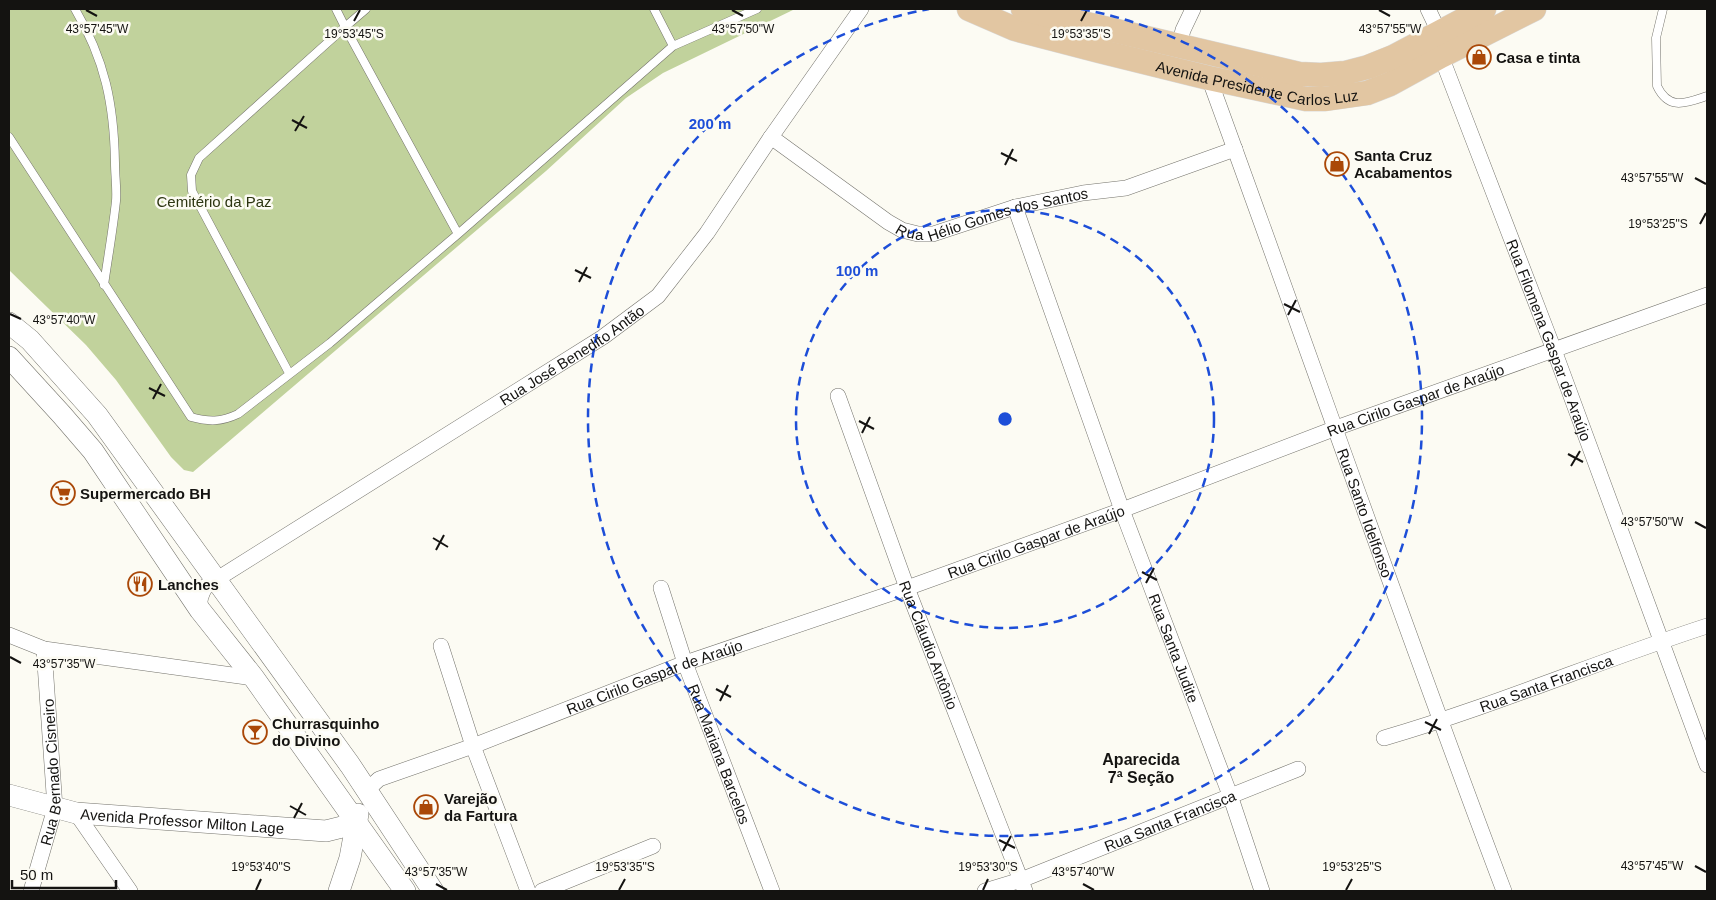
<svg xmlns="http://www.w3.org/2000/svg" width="1716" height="900" font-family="Arial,sans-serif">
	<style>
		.green { fill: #c1d29c }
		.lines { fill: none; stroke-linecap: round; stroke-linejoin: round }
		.lane-casing { stroke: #74736c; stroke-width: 9 }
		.street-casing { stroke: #74736c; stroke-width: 16 }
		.secondary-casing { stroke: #74736c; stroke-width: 22 }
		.primary-casing { stroke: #d9d9d9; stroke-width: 25 }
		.lane { stroke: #fff; stroke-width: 8 }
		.street { stroke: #fff; stroke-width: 15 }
		.secondary { stroke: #fff; stroke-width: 21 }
		.primary { stroke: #e2c6a2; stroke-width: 24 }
		.ticks { fill: none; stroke: #141311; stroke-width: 2 }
		.ring { fill: none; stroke: #1d4ed8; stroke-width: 2.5; stroke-dasharray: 9 6 }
		.labels { text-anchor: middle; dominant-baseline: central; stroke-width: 5; stroke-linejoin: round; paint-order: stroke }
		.poi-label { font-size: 15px; font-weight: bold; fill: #141311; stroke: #fcfbf3; text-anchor: start }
		.street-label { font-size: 15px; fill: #141311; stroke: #fcfbf3 }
		.park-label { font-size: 15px; fill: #2c3511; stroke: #fcfbf3 }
		.neighbourhood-label { font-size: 16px; font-weight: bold; fill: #141311; stroke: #fcfbf3 }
		.ticks-label { font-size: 12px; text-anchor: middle; fill: #141311; stroke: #fcfbf3; stroke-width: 5; stroke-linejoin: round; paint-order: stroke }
		.centre { fill: #1d4ed8; stroke: #fcfbf3; stroke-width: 2.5 }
		.ring-label { font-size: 15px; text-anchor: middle; font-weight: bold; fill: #1d4ed8; stroke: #fcfbf3; stroke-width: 5; stroke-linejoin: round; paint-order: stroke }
	</style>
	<rect width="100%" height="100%" fill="#fcfbf3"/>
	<path class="green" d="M9,9H795L663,73L626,98L546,171L193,472L184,470L171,457L116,380L86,345L9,270Z"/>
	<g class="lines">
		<g class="lane-casing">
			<path id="lane" d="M75,9C105,60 114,104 115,163C115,176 117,189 116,201C113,229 108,257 104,285
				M366,9L345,27L458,234
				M1663,9L1656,38L1657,86C1669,111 1686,103 1707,96
				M673,46L757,9
				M9,137L191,417C209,422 221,422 238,414L330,343L458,234L673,46L654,9
				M289,373L192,191L191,175L199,158L345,27L336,9"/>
		</g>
		<g class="street-casing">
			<g id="street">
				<path d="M1428,9L1439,32"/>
				<path d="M1179,46L1183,30L1193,9"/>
				<path id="s1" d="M1441,56L1554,350L1707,765"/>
				<path id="s2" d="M1209,78C1308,349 1402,622 1504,891"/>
				<path id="s3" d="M771,137L888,222L902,230L918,234H933L1015,207L1083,193L1126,188L1235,149"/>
				<path id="s4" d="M1015,207L1122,510L1230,795L1262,891"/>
				<path id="s5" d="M838,396L907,588L1025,891"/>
				<path id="s6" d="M661,588L685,663L772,891"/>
				<path id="s7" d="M200,610C199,600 201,594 206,586L603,337L658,296L707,233L771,137L861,9"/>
				<path d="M9,635L44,649L254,678"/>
				<path d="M441,646L473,746L528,891"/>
				<path id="s8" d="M1384,738C1494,706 1599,661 1707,626"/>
				<path id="s9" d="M367,790L379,779L473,746L685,663L907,588L1122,510L1336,428L1707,295"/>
				<path d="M76,813L130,891"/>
				<path id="s10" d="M31,891L55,808L44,649"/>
				<path d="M542,891L653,846"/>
				<path id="s11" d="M985,891L1021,880L1298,769"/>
			</g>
		</g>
		<g class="secondary-casing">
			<g id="secondary">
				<path d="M9,323L30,340L97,415L350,765L433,891"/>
				<path d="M9,357L62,415L93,451L200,610L254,678L405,891"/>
				<path id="s12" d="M9,795L76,813L326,831L342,827L356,820"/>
				<path d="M339,891L350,858L358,814"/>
			</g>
		</g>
		<g class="primary-casing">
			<g id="primary">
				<path id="s13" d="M969,9L1015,29L1099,51L1209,78L1306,99H1325L1367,93L1390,84L1441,56L1534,9"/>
				<path d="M1023,9L1299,74L1321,75L1345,73L1368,67L1393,57L1484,9"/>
			</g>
		</g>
		<use href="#lane" class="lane"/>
		<use href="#street" class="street"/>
		<use href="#secondary" class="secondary"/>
		<use href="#primary" class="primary"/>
	</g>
	<path class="ticks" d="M86,10L97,16M732,10L743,16M1379,10L1390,16M354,21L360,10M1081,21L1087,10M292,120L307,128M295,131L304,116M1001,153L1017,161M1005,165L1013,149M1695,178L1706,184M1700,224L1706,213M575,270L591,278M579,282L587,267M1284,304L1300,312M10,314L21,319M1288,315L1296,300M149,388L165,396M153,399L161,384M859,421L874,429M862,433L870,417M1568,454L1583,462M1571,466L1580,451M1695,522L1706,528M433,538L448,547M436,550L444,535M1142,572L1157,580M1146,583L1154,568M10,657L21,663M716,689L731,697M720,701L728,685M1425,722L1441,730M1429,734L1437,719M290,806L306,815M294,818L302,803M999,840L1015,848M1003,851L1011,836M1695,866L1706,872M436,884L447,890M1083,884L1094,890M256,890L261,879M619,890L625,879M983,890L988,879M1346,890L1352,879"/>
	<g class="ring">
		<circle cx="1005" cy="419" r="209"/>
		<path d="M1081 9A417 417 0 1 1 929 9"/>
	</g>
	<defs>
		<g id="shop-ring" transform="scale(1.25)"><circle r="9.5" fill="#fcfbf3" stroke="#aa4808" stroke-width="1.5"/><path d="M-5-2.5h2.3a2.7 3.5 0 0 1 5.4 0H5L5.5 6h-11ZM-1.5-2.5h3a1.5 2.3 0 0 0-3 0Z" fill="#aa4808"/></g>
		<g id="supermarket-ring" transform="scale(1.25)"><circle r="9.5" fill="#fcfbf3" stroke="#aa4808" stroke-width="1.5"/><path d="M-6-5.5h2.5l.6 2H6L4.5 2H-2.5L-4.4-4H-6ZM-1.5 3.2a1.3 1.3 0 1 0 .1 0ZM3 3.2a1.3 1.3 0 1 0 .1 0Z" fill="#aa4808"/></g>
		<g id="restaurant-ring" transform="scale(1.25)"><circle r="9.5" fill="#fcfbf3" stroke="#aa4808" stroke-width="1.5"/><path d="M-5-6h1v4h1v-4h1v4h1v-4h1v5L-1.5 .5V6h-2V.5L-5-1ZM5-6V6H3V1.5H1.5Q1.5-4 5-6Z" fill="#aa4808"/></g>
		<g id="bar-ring" transform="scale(1.25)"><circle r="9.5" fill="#fcfbf3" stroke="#aa4808" stroke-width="1.5"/><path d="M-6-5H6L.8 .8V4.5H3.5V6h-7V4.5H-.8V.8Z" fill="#aa4808"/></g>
	</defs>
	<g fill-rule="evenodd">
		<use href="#shop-ring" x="1479" y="57"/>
		<use href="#shop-ring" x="1337" y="164"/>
		<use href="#supermarket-ring" x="63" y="493"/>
		<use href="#restaurant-ring" x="140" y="584"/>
		<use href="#bar-ring" x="255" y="732"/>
		<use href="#shop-ring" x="426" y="807"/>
	</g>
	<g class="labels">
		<g class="poi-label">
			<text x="1496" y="57">Casa e tinta</text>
			<text x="1354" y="155">Santa Cruz<tspan x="1354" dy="17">Acabamentos</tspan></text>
			<text x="80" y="493">Supermercado BH</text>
			<text x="158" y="584">Lanches</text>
			<text x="272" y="723">Churrasquinho<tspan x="272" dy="17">do Divino</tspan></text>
			<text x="444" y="798">Varejão<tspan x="444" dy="17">da Fartura</tspan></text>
		</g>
		<g class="street-label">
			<text stroke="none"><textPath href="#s13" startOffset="299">Avenida Presidente Carlos Luz</textPath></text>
			<text stroke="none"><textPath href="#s3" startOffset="254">Rua Hélio Gomes dos Santos</textPath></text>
			<text stroke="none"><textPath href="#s1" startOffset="304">Rua Filomena Gaspar de Araújo</textPath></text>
			<text stroke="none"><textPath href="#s7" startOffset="458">Rua José Benedito Antão</textPath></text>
			<text stroke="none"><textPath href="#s9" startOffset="1120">Rua Cirilo Gaspar de Araújo</textPath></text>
			<text stroke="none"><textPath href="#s2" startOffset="462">Rua Santo Idelfonso</textPath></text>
			<text stroke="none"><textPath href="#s9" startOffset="715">Rua Cirilo Gaspar de Araújo</textPath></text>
			<text stroke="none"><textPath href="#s5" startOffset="265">Rua Cláudio Antônio</textPath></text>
			<text stroke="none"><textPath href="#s4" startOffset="469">Rua Santa Judite</textPath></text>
			<text stroke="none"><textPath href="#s9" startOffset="310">Rua Cirilo Gaspar de Araújo</textPath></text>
			<text stroke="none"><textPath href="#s8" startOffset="171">Rua Santa Francisca</textPath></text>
			<text stroke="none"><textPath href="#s6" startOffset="176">Rua Mariana Barcelos</textPath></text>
			<text stroke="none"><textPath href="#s10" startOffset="122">Rua Bernado Cisneiro</textPath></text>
			<text stroke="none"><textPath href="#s11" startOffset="198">Rua Santa Francisca</textPath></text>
			<text stroke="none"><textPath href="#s12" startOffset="176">Avenida Professor Milton Lage</textPath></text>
		</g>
		<g class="park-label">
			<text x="214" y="201">Cemitério da Paz</text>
		</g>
		<g class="neighbourhood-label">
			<text x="1141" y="759">Aparecida<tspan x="1141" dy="18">7ª Seção</tspan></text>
		</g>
	</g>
	<g class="ticks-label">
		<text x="97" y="33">43°57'45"W</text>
		<text x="743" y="33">43°57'50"W</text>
		<text x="1390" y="33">43°57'55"W</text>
		<text x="354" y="38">19°53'45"S</text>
		<text x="1081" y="38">19°53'35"S</text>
		<text x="1652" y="182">43°57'55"W</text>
		<text x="1658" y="228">19°53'25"S</text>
		<text x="64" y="324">43°57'40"W</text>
		<text x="1652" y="526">43°57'50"W</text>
		<text x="64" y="668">43°57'35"W</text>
		<text x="1652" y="870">43°57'45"W</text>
		<text x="261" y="871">19°53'40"S</text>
		<text x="625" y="871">19°53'35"S</text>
		<text x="988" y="871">19°53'30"S</text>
		<text x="1352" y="871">19°53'25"S</text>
		<text x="436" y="876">43°57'35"W</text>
		<text x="1083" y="876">43°57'40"W</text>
	</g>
	<circle cx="1005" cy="419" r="8" class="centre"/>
	<g class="ring-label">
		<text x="710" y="129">200 m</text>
		<text x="857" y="276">100 m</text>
	</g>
	<rect width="1716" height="900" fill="none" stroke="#141311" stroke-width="20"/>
	<path d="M12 880v8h104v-8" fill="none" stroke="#141311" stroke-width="2.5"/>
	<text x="20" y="880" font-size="15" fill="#141311" stroke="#fcfbf3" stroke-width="4" paint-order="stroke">50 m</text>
</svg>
